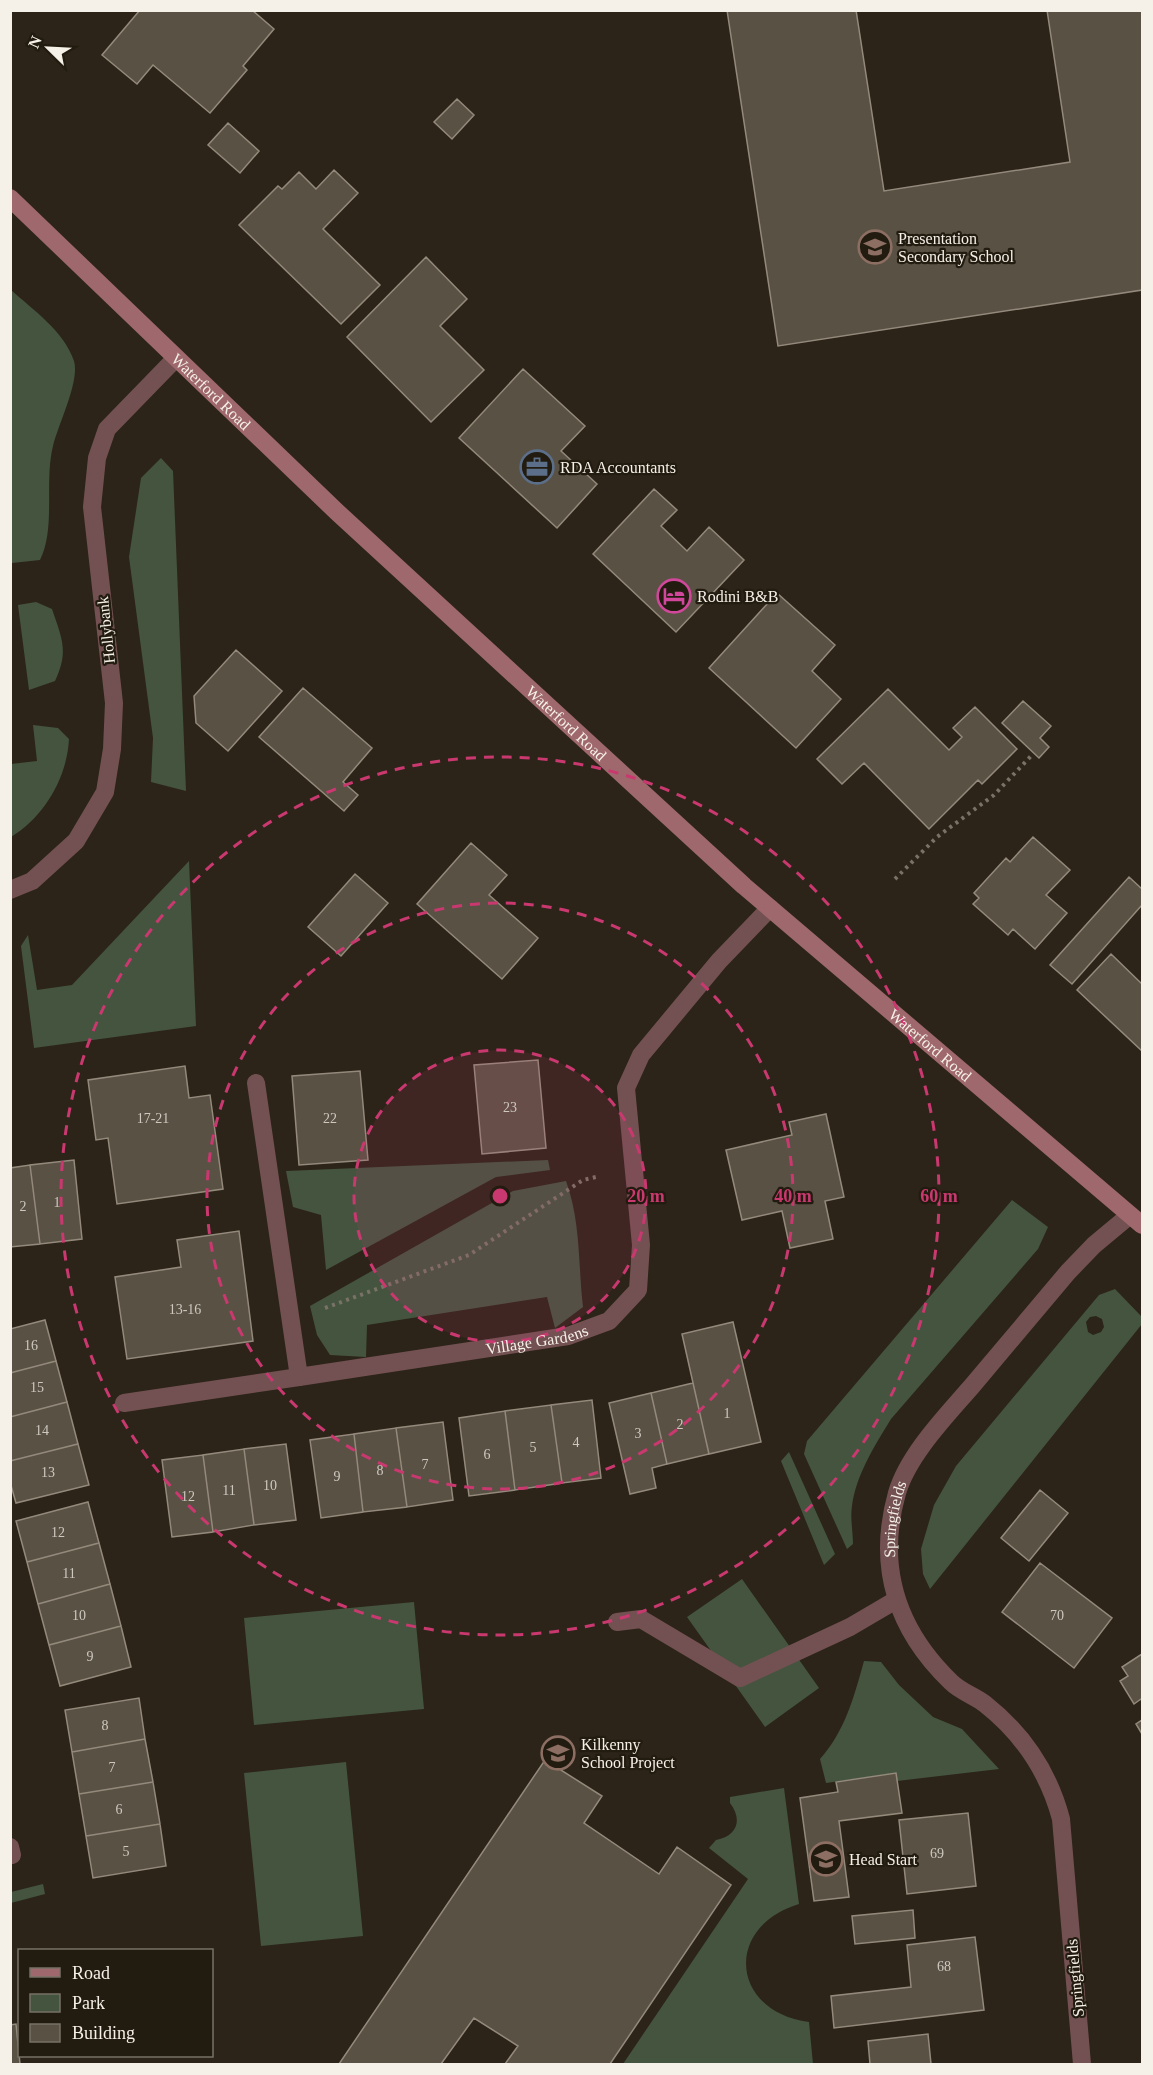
<svg xmlns="http://www.w3.org/2000/svg" width="1153" height="2075" font-family="'Times New Roman',serif">
	<style>
		.green { fill: #44543f; fill-rule: evenodd }
		.building { fill: #595144; stroke: #948a7c; stroke-width: 1.5 }
		.lines { fill: none; stroke-linecap: round; stroke-linejoin: round }
		.path { stroke: #797267; stroke-width: 4; stroke-dasharray: 3 4.5; stroke-linecap: butt }
		.lane { stroke: #735153; stroke-width: 18 }
		.street { stroke: #735153; stroke-width: 18 }
		.secondary { stroke: #9f686c; stroke-width: 18 }
		.ring { fill: none; stroke: #ca3870; stroke-width: 3; stroke-dasharray: 10 8 }
		.labels { text-anchor: middle; dominant-baseline: central; stroke-width: 4.5; stroke-linejoin: round; paint-order: stroke }
		.number-label { font-size: 14px; fill: #cec8bf }
		.poi-label { font-size: 16px; fill: #f5f0e8; stroke: #221b0f; text-anchor: start }
		.street-label { font-size: 16px; fill: #f5f0e8; stroke: #221b0f }
		.centre { fill: #ca3870; stroke: #221b0f; stroke-width: 3 }
		.ring-label { font-size: 18px; text-anchor: middle; font-weight: bold; fill: #ca3870; stroke: #221b0f; stroke-width: 4.5; stroke-linejoin: round; paint-order: stroke }
	</style>
	<rect width="100%" height="100%" fill="#2c2418"/>
	<path class="green" d="M10,289C33,310 64,331 74,361C80,381 58,425 53,446C44,482 56,528 40,560L12,563Z
		M161,458L173,471L186,791L151,782L153,738L129,557L141,478Z
		M36,602L52,609C62,639 69,651 55,681L29,690L18,605Z
		M33,725L58,728L69,739C67,778 44,817 11,837V764L37,761Z
		M189,861L196,1026L34,1048L21,946L28,935L37,990L72,985Z
		M548,1160L550,1170L496,1177L326,1270L321,1215L293,1207L286,1171Z
		M566,1181C581,1222 578,1265 583,1307L555,1328L547,1297L367,1325L366,1357L330,1355L317,1335L310,1306L513,1191Z
		M1012,1200L1048,1227L1038,1249L891,1419C875,1445 856,1475 852,1506C850,1518 853,1532 853,1544L847,1549L804,1454L807,1441Z
		M1115,1289L1142,1317V1324L930,1589L923,1574L921,1549L934,1505L956,1466L1099,1295ZM1096,1316L1102,1319L1104,1327L1101,1332L1093,1335L1088,1332L1086,1322L1090,1317Z
		M789,1452L835,1554L824,1565L781,1461Z
		M742,1579L819,1688L765,1727L687,1617Z
		M414,1602L424,1709L254,1725L244,1618Z
		M864,1661L881,1662L899,1685L933,1717L962,1729L999,1769L897,1781L896,1773L826,1783L820,1759C845,1731 854,1697 864,1661Z
		M346,1762L363,1936L261,1946L244,1773Z
		M784,1788L799,1904C723,1927 731,2012 809,2022L813,2064H623L748,1879L709,1848L716,1840C737,1836 743,1820 730,1803V1797Z
		M43,1884L45,1894L11,1903V1892Z"/>
	<path class="building" d="M140,10H252L274,29L243,66L247,70L210,113L153,65L137,84L102,55Z
		M727,10H856L884,191L1070,162L1047,10H1142V290L778,346Z
		M457,99L474,115L452,139L434,122Z
		M228,123L259,151L240,173L208,145Z
		M334,170L358,193L323,229L380,285L341,324L239,225L278,186L282,189L299,172L316,189Z
		M426,257L467,299L440,326L484,370L431,422L347,337Z
		M523,369L585,426L561,451L597,484L557,528L459,438Z
		M654,489L677,510L661,526L687,551L709,527L744,560L676,632L593,554Z
		M777,593L835,645L812,671L841,699L796,748L709,668Z
		M236,650L282,691L228,751L196,723L194,696Z
		M303,688L372,748L343,782L358,795L344,811L259,737Z
		M888,689L949,750L962,737L953,728L975,707L1017,749L982,784L978,780L929,829L864,763L842,784L817,759Z
		M1023,701L1051,726L1040,738L1049,747L1039,758L1002,723Z
		M1033,837L1070,870L1046,895L1067,913L1035,949L1013,929L1008,935L973,904L979,898L974,893L1006,858L1010,862Z
		M471,843L507,875L489,895L538,938L502,979L417,904Z
		M355,874L388,903L341,956L308,927Z
		M1129,877L1142,889V905L1072,984L1050,965Z
		M1111,954L1142,984V1051L1077,990Z
		M538,1060L546,1148L482,1154L474,1065Z
		M185,1066L189,1098L210,1095L223,1189L117,1204L108,1138L96,1140L88,1080Z
		M360,1071L368,1160L299,1165L292,1076Z
		M826,1114L844,1197L825,1201L833,1239L790,1248L782,1211L742,1220L726,1150L792,1135L789,1122Z
		M74,1160L82,1239L40,1244L30,1165Z
		M30,1165L40,1244L10,1247V1168Z
		M239,1231L253,1341L127,1359L115,1277L181,1267L177,1240Z
		M45,1320L56,1361L10,1373V1329Z
		M733,1322L761,1442L709,1454L682,1334Z
		M56,1361L67,1402L10,1417V1373Z
		M693,1383L709,1454L667,1464L651,1393Z
		M651,1393L667,1464L652,1468L656,1488L630,1494L609,1403Z
		M592,1400L601,1478L562,1483L551,1405Z
		M67,1402L78,1444L10,1461V1417Z
		M551,1405L562,1483L515,1490L505,1411Z
		M505,1411L515,1490L469,1496L459,1418Z
		M443,1422L453,1500L407,1507L396,1428Z
		M396,1428L407,1507L363,1512L354,1434Z
		M354,1434L363,1512L321,1518L310,1440Z
		M78,1444L89,1485L16,1503L10,1482V1461Z
		M286,1444L296,1520L254,1525L244,1449Z
		M244,1449L254,1525L213,1532L203,1455Z
		M203,1455L213,1532L172,1537L162,1460Z
		M1040,1490L1068,1513L1029,1561L1001,1538Z
		M88,1502L99,1543L27,1562L16,1521Z
		M99,1543L110,1584L38,1604L27,1562Z
		M1040,1563L1112,1618L1074,1668L1002,1612Z
		M110,1584L121,1626L49,1645L38,1604Z
		M121,1626L131,1667L60,1686L49,1645Z
		M1142,1654V1701L1141,1699L1134,1704L1120,1681L1128,1676L1122,1667Z
		M139,1698L145,1739L72,1752L65,1710Z
		M1142,1720V1734L1136,1724Z
		M145,1739L153,1782L79,1794L72,1752Z
		M545,1760L602,1796L584,1823L659,1874L677,1847L731,1885L610,2064H505L518,2046L474,2018L441,2064H339Z
		M896,1773L902,1813L839,1821L849,1897L814,1901L800,1798L838,1792L836,1782Z
		M153,1782L160,1824L86,1836L79,1794Z
		M968,1813L976,1886L907,1894L899,1820Z
		M160,1824L166,1866L93,1878L86,1836Z
		M913,1910L915,1938L855,1944L852,1916Z
		M975,1937L984,2010L834,2028L831,1996L911,1987L907,1945Z
		M16,2024L20,2064H10V2025Z
		M928,2034L931,2064H870L868,2041Z"/>
	<g class="lines">
		<path class="path" d="M895,879L937,837L994,795L1033,754
			M325,1308L469,1255L583,1180L600,1176"/>
		<path class="lane" d="M617,1622L641,1619L740,1678L850,1627L896,1600"/>
		<g class="street">
			<path d="M10,890L32,881L76,841L105,792L112,749L114,703L92,507L97,458L107,429L176,358"/>
			<path id="s1" d="M256,1083L299,1377L568,1336L609,1321L638,1290L641,1245L626,1088L641,1055L719,961L770,908"/>
			<path d="M124,1403L299,1377"/>
			<path d="M10,1847L12,1855"/>
			<path id="s2" d="M1082,2064L1061,1819C1049,1774 1023,1734 985,1704C975,1696 961,1692 951,1682C897,1630 876,1567 897,1493C908,1455 946,1416 972,1386C1004,1348 1036,1310 1068,1272L1094,1245L1130,1215"/>
		</g>
		<path class="secondary" id="s3" d="M10,198L337,512L744,886L1142,1225"/>
	</g>
	<circle cx="500" cy="1196" r="146" fill="#ca3870" fill-opacity=".12"/>
	<g class="ring">
		<circle cx="500" cy="1196" r="146"/>
		<circle cx="500" cy="1196" r="293"/>
		<circle cx="500" cy="1196" r="439"/>
	</g>
	<defs>
		<g id="school-ring" transform="scale(1.725)"><circle r="9.5" fill="#221b0f" stroke="#8d6e63" stroke-width="1.5"/><path d="M0-5L7-2L0 1L-7-2ZM-4 1L0 2.5L4 1V4Q0 6-4 4Z" fill="#8d6e63"/></g>
		<g id="office-ring" transform="scale(1.725)"><circle r="9.5" fill="#221b0f" stroke="#5c6f8a" stroke-width="1.5"/><path d="M-6-3h4V-5.5h4V-3h4V5H-6ZM-1-4.5V-3h2v-1.5ZM-6 0V1H6V0Z" fill="#5c6f8a"/></g>
		<g id="hotel-ring" transform="scale(1.725)"><circle r="9.5" fill="#221b0f" stroke="#d1479c" stroke-width="1.5"/><path d="M-6-4.5h1.5V1H6V5H4.5V3h-9V5H-6ZM-4 0a1.8 1.8 0 1 1 3.6 0ZM.5 0V-2.5h3Q6-2.5 6 0Z" fill="#d1479c"/></g>
	</defs>
	<g fill-rule="evenodd">
		<use href="#school-ring" x="875" y="247"/>
		<use href="#office-ring" x="537" y="467"/>
		<use href="#hotel-ring" x="674" y="596"/>
		<use href="#school-ring" x="558" y="1753"/>
		<use href="#school-ring" x="826" y="1859"/>
	</g>
	<g class="labels">
		<g class="number-label">
			<text x="510" y="1107">23</text>
			<text x="153" y="1118">17-21</text>
			<text x="330" y="1118">22</text>
			<text x="57" y="1202">1</text>
			<text x="23" y="1206">2</text>
			<text x="185" y="1309">13-16</text>
			<text x="31" y="1345">16</text>
			<text x="37" y="1387">15</text>
			<text x="727" y="1413">1</text>
			<text x="680" y="1424">2</text>
			<text x="42" y="1430">14</text>
			<text x="638" y="1433">3</text>
			<text x="576" y="1442">4</text>
			<text x="533" y="1447">5</text>
			<text x="487" y="1454">6</text>
			<text x="425" y="1464">7</text>
			<text x="380" y="1470">8</text>
			<text x="48" y="1472">13</text>
			<text x="337" y="1476">9</text>
			<text x="270" y="1485">10</text>
			<text x="229" y="1490">11</text>
			<text x="188" y="1496">12</text>
			<text x="58" y="1532">12</text>
			<text x="69" y="1573">11</text>
			<text x="79" y="1615">10</text>
			<text x="1057" y="1615">70</text>
			<text x="90" y="1656">9</text>
			<text x="105" y="1725">8</text>
			<text x="112" y="1767">7</text>
			<text x="119" y="1809">6</text>
			<text x="126" y="1851">5</text>
			<text x="937" y="1853">69</text>
			<text x="944" y="1966">68</text>
		</g>
		<g class="poi-label">
			<text x="898" y="238">Presentation<tspan x="898" dy="18">Secondary School</tspan></text>
			<text x="560" y="467">RDA Accountants</text>
			<text x="697" y="596">Rodini B&amp;B</text>
			<text x="581" y="1744">Kilkenny<tspan x="581" dy="18">School Project</tspan></text>
			<text x="849" y="1859">Head Start</text>
		</g>
		<g class="street-label">
			<text stroke="none"><textPath href="#s3" startOffset="279">Waterford Road</textPath></text>
			<text transform="translate(106 630) rotate(-96)">Hollybank</text>
			<text stroke="none"><textPath href="#s3" startOffset="765">Waterford Road</textPath></text>
			<text stroke="none"><textPath href="#s3" startOffset="1251">Waterford Road</textPath></text>
			<text stroke="none"><textPath href="#s1" startOffset="538">Village Gardens</textPath></text>
			<text stroke="none"><textPath href="#s2" startOffset="608">Springfields</textPath></text>
			<text transform="translate(1075 1978) rotate(-95)">Springfields</text>
		</g>
	</g>
	<circle cx="500" cy="1196" r="9" class="centre"/>
	<g class="ring-label">
		<text x="646" y="1202">20 m</text>
		<text x="793" y="1202">40 m</text>
		<text x="939" y="1202">60 m</text>
	</g>
	<rect width="1153" height="2075" fill="none" stroke="#f5f0e8" stroke-width="24"/>
	<rect x="18" y="1949" width="195" height="108" fill="#221b0f" stroke="#767066" stroke-width="1.5"/>
	<rect x="30" y="1968" width="30" height="9" fill="#9f686c" stroke="#767066" stroke-width="1.5"/>
	<text x="72" y="1979" font-size="18" fill="#f5f0e8">Road</text>
	<rect x="30" y="1994" width="30" height="18" fill="#44543f" stroke="#767066" stroke-width="1.5"/>
	<text x="72" y="2009" font-size="18" fill="#f5f0e8">Park</text>
	<rect x="30" y="2024" width="30" height="18" fill="#595144" stroke="#767066" stroke-width="1.5"/>
	<text x="72" y="2039" font-size="18" fill="#f5f0e8">Building</text>
	<g transform="translate(48 48) rotate(294)" stroke="#221b0f" stroke-width="4.5" paint-order="stroke">
	<path d="M0-4.5L10 22L0 15L-10 22Z" fill="#f5f0e8"/>
	<text y="-9" font-size="16" font-weight="bold" text-anchor="middle" fill="#f5f0e8">N</text>
	</g>
</svg>
